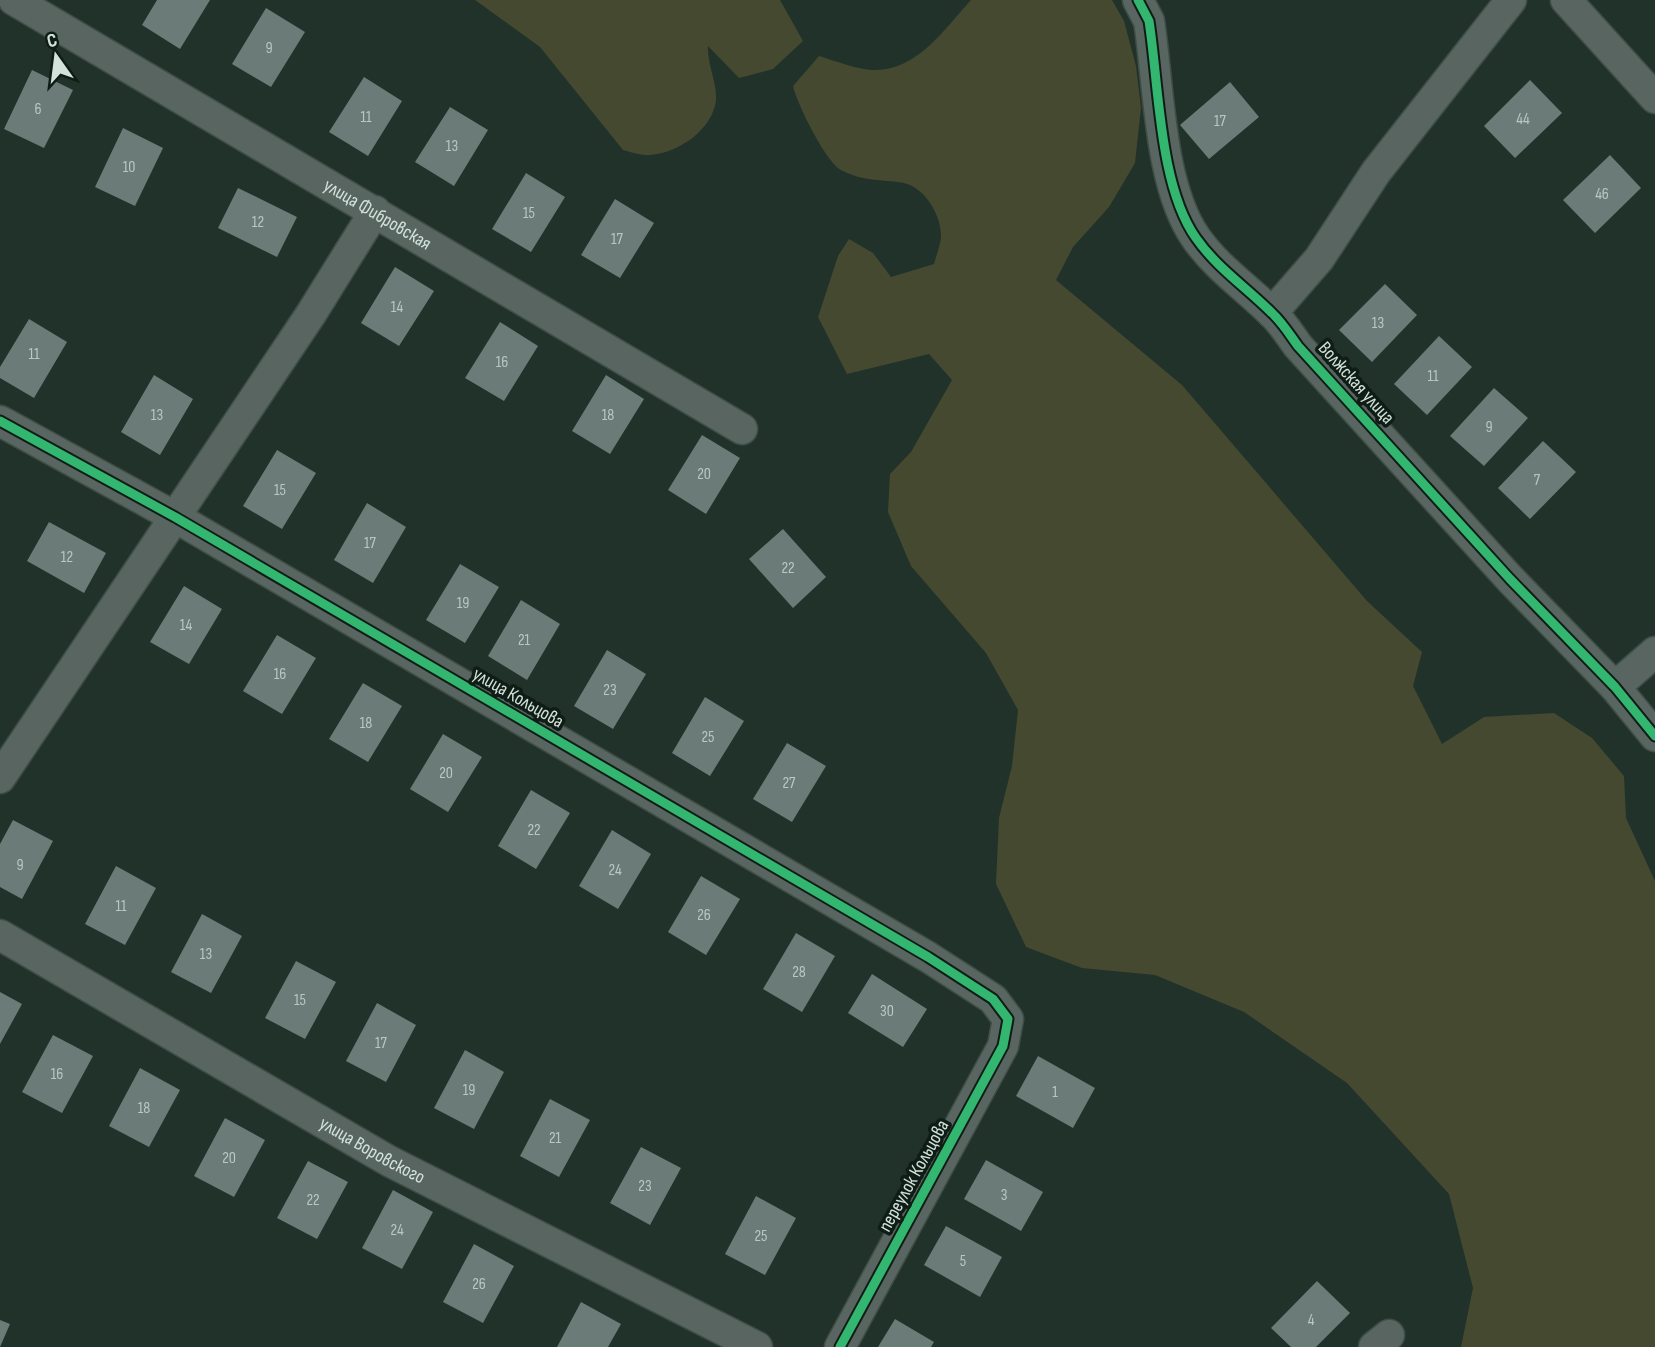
<svg xmlns="http://www.w3.org/2000/svg" width="1655" height="1347" font-family="'Sofia Sans Condensed',sans-serif">
	<style>
		.green { fill: #444930 }
		.building { fill: #6b7b77 }
		.lines { fill: none; stroke-linecap: round; stroke-linejoin: round }
		.minor-casing { stroke: #3f4d47; stroke-width: 33 }
		.minor { stroke: #586560; stroke-width: 30 }
		.cycleway-casing { stroke: #101d17; stroke-width: 13 }
		.cycleway { stroke: #33b770; stroke-width: 9 }
		.labels { text-anchor: middle; dominant-baseline: central; stroke-width: 7; stroke-linejoin: round; paint-order: stroke }
		.number-label { font-size: 16px; fill: #b8c9c2 }
		.street-label { font-size: 19px; fill: #d2e3db; stroke: #101d17 }
	</style>
	<rect width="100%" height="100%" fill="#21322b"/>
	<path class="green" d="M475,0H780L803,41L773,69L739,78L708,46C707,64 717,82 716,100C713,129 679,153 650,155C642,156 631,152 623,150L540,47Z
		M971,0H1112L1124,21L1136,66L1141,108L1135,163L1109,207L1073,247L1056,280L1182,385L1367,601L1422,652L1413,686L1442,744L1484,717L1554,713L1592,738L1624,776L1626,818L1655,881V1347H1461L1473,1288L1449,1194L1347,1083L1244,1012L1155,975L1082,968L1026,947L996,884L999,818L1012,766L1018,710L986,653L911,566L888,512L890,474L911,452L952,380L929,354L847,374L818,317L838,256L849,239L873,253L891,277L934,264C936,256 940,246 941,238C942,217 926,188 904,183C882,179 863,182 841,170C826,162 797,104 793,86L819,56C836,61 855,69 872,70C917,72 944,29 971,0Z"/>
	<path class="building" d="M157,0H210L180,49L142,25Z
		M266,8L305,32L271,87L232,64Z
		M32,70L73,90L44,148L4,129Z
		M364,77L402,101L368,156L329,132Z
		M1530,80L1562,113L1515,158L1484,126Z
		M1230,82L1259,117L1209,159L1180,125Z
		M450,107L488,130L454,186L415,162Z
		M123,128L163,148L135,206L95,187Z
		M1610,155L1641,188L1595,233L1563,200Z
		M526,173L565,197L531,252L492,229Z
		M238,188L297,217L277,257L218,228Z
		M615,199L654,223L620,278L581,255Z
		M395,267L434,291L399,346L361,323Z
		M1385,284L1417,315L1372,362L1339,330Z
		M29,319L67,342L34,398L0,378V367Z
		M500,322L538,346L504,401L465,378Z
		M1439,336L1472,367L1427,415L1394,384Z
		M154,375L193,399L160,455L121,432Z
		M606,375L644,399L610,454L572,431Z
		M1494,388L1528,418L1484,466L1450,436Z
		M702,435L740,458L706,514L668,490Z
		M1543,441L1576,472L1530,519L1498,488Z
		M277,450L316,473L282,529L243,506Z
		M367,503L406,527L373,583L334,560Z
		M49,522L106,553L84,593L27,561Z
		M783,529L826,577L793,608L749,559Z
		M460,564L499,587L465,643L426,620Z
		M184,586L222,609L189,664L150,642Z
		M521,600L560,624L527,680L488,656Z
		M277,635L316,658L282,714L243,691Z
		M607,650L646,674L613,729L574,706Z
		M363,683L402,706L368,762L329,739Z
		M705,697L744,721L710,776L672,753Z
		M443,734L482,757L448,812L410,789Z
		M787,743L826,766L792,822L753,799Z
		M531,790L570,813L536,869L498,846Z
		M13,820L53,841L22,899L0,887V844Z
		M612,830L651,854L618,909L579,886Z
		M116,866L156,888L125,945L85,924Z
		M701,876L740,899L706,955L668,932Z
		M202,914L242,936L211,993L171,972Z
		M796,933L835,956L802,1012L763,989Z
		M296,961L336,982L305,1039L265,1018Z
		M872,974L927,1009L903,1047L848,1013Z
		M0,992L22,1004L0,1044Z
		M377,1003L416,1025L386,1082L346,1061Z
		M53,1035L93,1056L62,1113L22,1092Z
		M465,1050L504,1072L474,1129L434,1108Z
		M1038,1056L1095,1088L1073,1128L1016,1096Z
		M140,1068L180,1090L149,1147L109,1126Z
		M550,1099L590,1120L559,1177L520,1156Z
		M225,1118L265,1140L234,1197L194,1176Z
		M641,1147L681,1168L650,1225L610,1203Z
		M986,1160L1043,1192L1021,1231L964,1199Z
		M308,1161L348,1182L317,1239L277,1218Z
		M393,1190L433,1212L402,1269L362,1248Z
		M756,1196L796,1218L765,1275L725,1254Z
		M946,1226L1002,1257L980,1297L924,1265Z
		M474,1244L514,1266L483,1323L443,1302Z
		M1317,1281L1350,1313L1316,1347H1291L1271,1328Z
		M581,1302L621,1324L608,1347H557Z
		M895,1319L934,1342L931,1347H878Z
		M0,1320L10,1324L0,1347Z"/>
	<g class="lines">
		<g class="minor-casing">
			<g id="minor">
				<path id="s1" d="M14,0L742,429"/>
				<path d="M1138,0L1149,21C1159,85 1159,186 1196,238C1217,268 1246,287 1272,313C1282,322 1290,335 1298,346L1510,579L1615,687L1655,736"/>
				<path d="M1566,0L1655,98"/>
				<path d="M1272,313L1319,259L1376,172L1511,0"/>
				<path d="M0,421L175,517L928,957L993,999L1008,1019L1003,1046L840,1347"/>
				<path d="M1615,687L1655,652"/>
				<path d="M0,778L311,314L375,211"/>
				<path id="s2" d="M0,935L389,1161L757,1347"/>
				<path d="M1374,1347L1389,1335"/>
			</g>
		</g>
		<use href="#minor" class="minor"/>
		<g class="cycleway-casing">
			<path id="cycleway" d="M1138,0L1149,21C1159,85 1159,186 1196,238C1217,268 1246,287 1272,313C1282,322 1290,335 1298,346L1510,579L1615,687L1655,736
				M0,421L175,517L928,957L993,999L1008,1019L1003,1046L840,1347"/>
		</g>
		<use href="#cycleway" class="cycleway"/>
	</g>
	<g class="labels">
		<g class="number-label">
			<text x="269" y="48">9</text>
			<text x="38" y="109">6</text>
			<text x="366" y="117">11</text>
			<text x="1523" y="119">44</text>
			<text x="1220" y="121">17</text>
			<text x="452" y="146">13</text>
			<text x="129" y="167">10</text>
			<text x="1602" y="194">46</text>
			<text x="529" y="213">15</text>
			<text x="258" y="222">12</text>
			<text x="617" y="239">17</text>
			<text x="397" y="307">14</text>
			<text x="1378" y="323">13</text>
			<text x="34" y="354">11</text>
			<text x="502" y="362">16</text>
			<text x="1433" y="376">11</text>
			<text x="157" y="415">13</text>
			<text x="608" y="415">18</text>
			<text x="1489" y="427">9</text>
			<text x="704" y="474">20</text>
			<text x="1537" y="480">7</text>
			<text x="280" y="490">15</text>
			<text x="370" y="543">17</text>
			<text x="67" y="557">12</text>
			<text x="788" y="568">22</text>
			<text x="463" y="603">19</text>
			<text x="186" y="625">14</text>
			<text x="524" y="640">21</text>
			<text x="280" y="674">16</text>
			<text x="610" y="690">23</text>
			<text x="366" y="723">18</text>
			<text x="708" y="737">25</text>
			<text x="446" y="773">20</text>
			<text x="789" y="783">27</text>
			<text x="534" y="830">22</text>
			<text x="20" y="865">9</text>
			<text x="615" y="870">24</text>
			<text x="121" y="906">11</text>
			<text x="704" y="915">26</text>
			<text x="206" y="954">13</text>
			<text x="799" y="972">28</text>
			<text x="300" y="1000">15</text>
			<text x="887" y="1011">30</text>
			<text x="381" y="1043">17</text>
			<text x="57" y="1074">16</text>
			<text x="469" y="1090">19</text>
			<text x="1055" y="1092">1</text>
			<text x="144" y="1108">18</text>
			<text x="555" y="1138">21</text>
			<text x="229" y="1158">20</text>
			<text x="645" y="1186">23</text>
			<text x="1004" y="1195">3</text>
			<text x="313" y="1200">22</text>
			<text x="397" y="1230">24</text>
			<text x="761" y="1236">25</text>
			<text x="963" y="1261">5</text>
			<text x="479" y="1284">26</text>
			<text x="1311" y="1320">4</text>
		</g>
		<g class="street-label">
			<text stroke="none"><textPath href="#s1" startOffset="422">улица Фибровская</textPath></text>
			<text transform="translate(1356 383) rotate(48)">Волжская улица</text>
			<text transform="translate(518 698) rotate(30)">улица Кольцова</text>
			<text stroke="none"><textPath href="#s2" startOffset="430">улица Воровского</textPath></text>
			<text transform="translate(914 1176) rotate(-61)">переулок Кольцова</text>
		</g>
	</g>
	<g transform="translate(56 56) rotate(346)" stroke="#101d17" stroke-width="5" paint-order="stroke">
	<path d="M0-5L12 26L0 18L-12 26Z" fill="#d2e3db"/>
	<text y="-10" font-size="19" font-weight="bold" text-anchor="middle" fill="#d2e3db">С</text>
	</g>
</svg>
